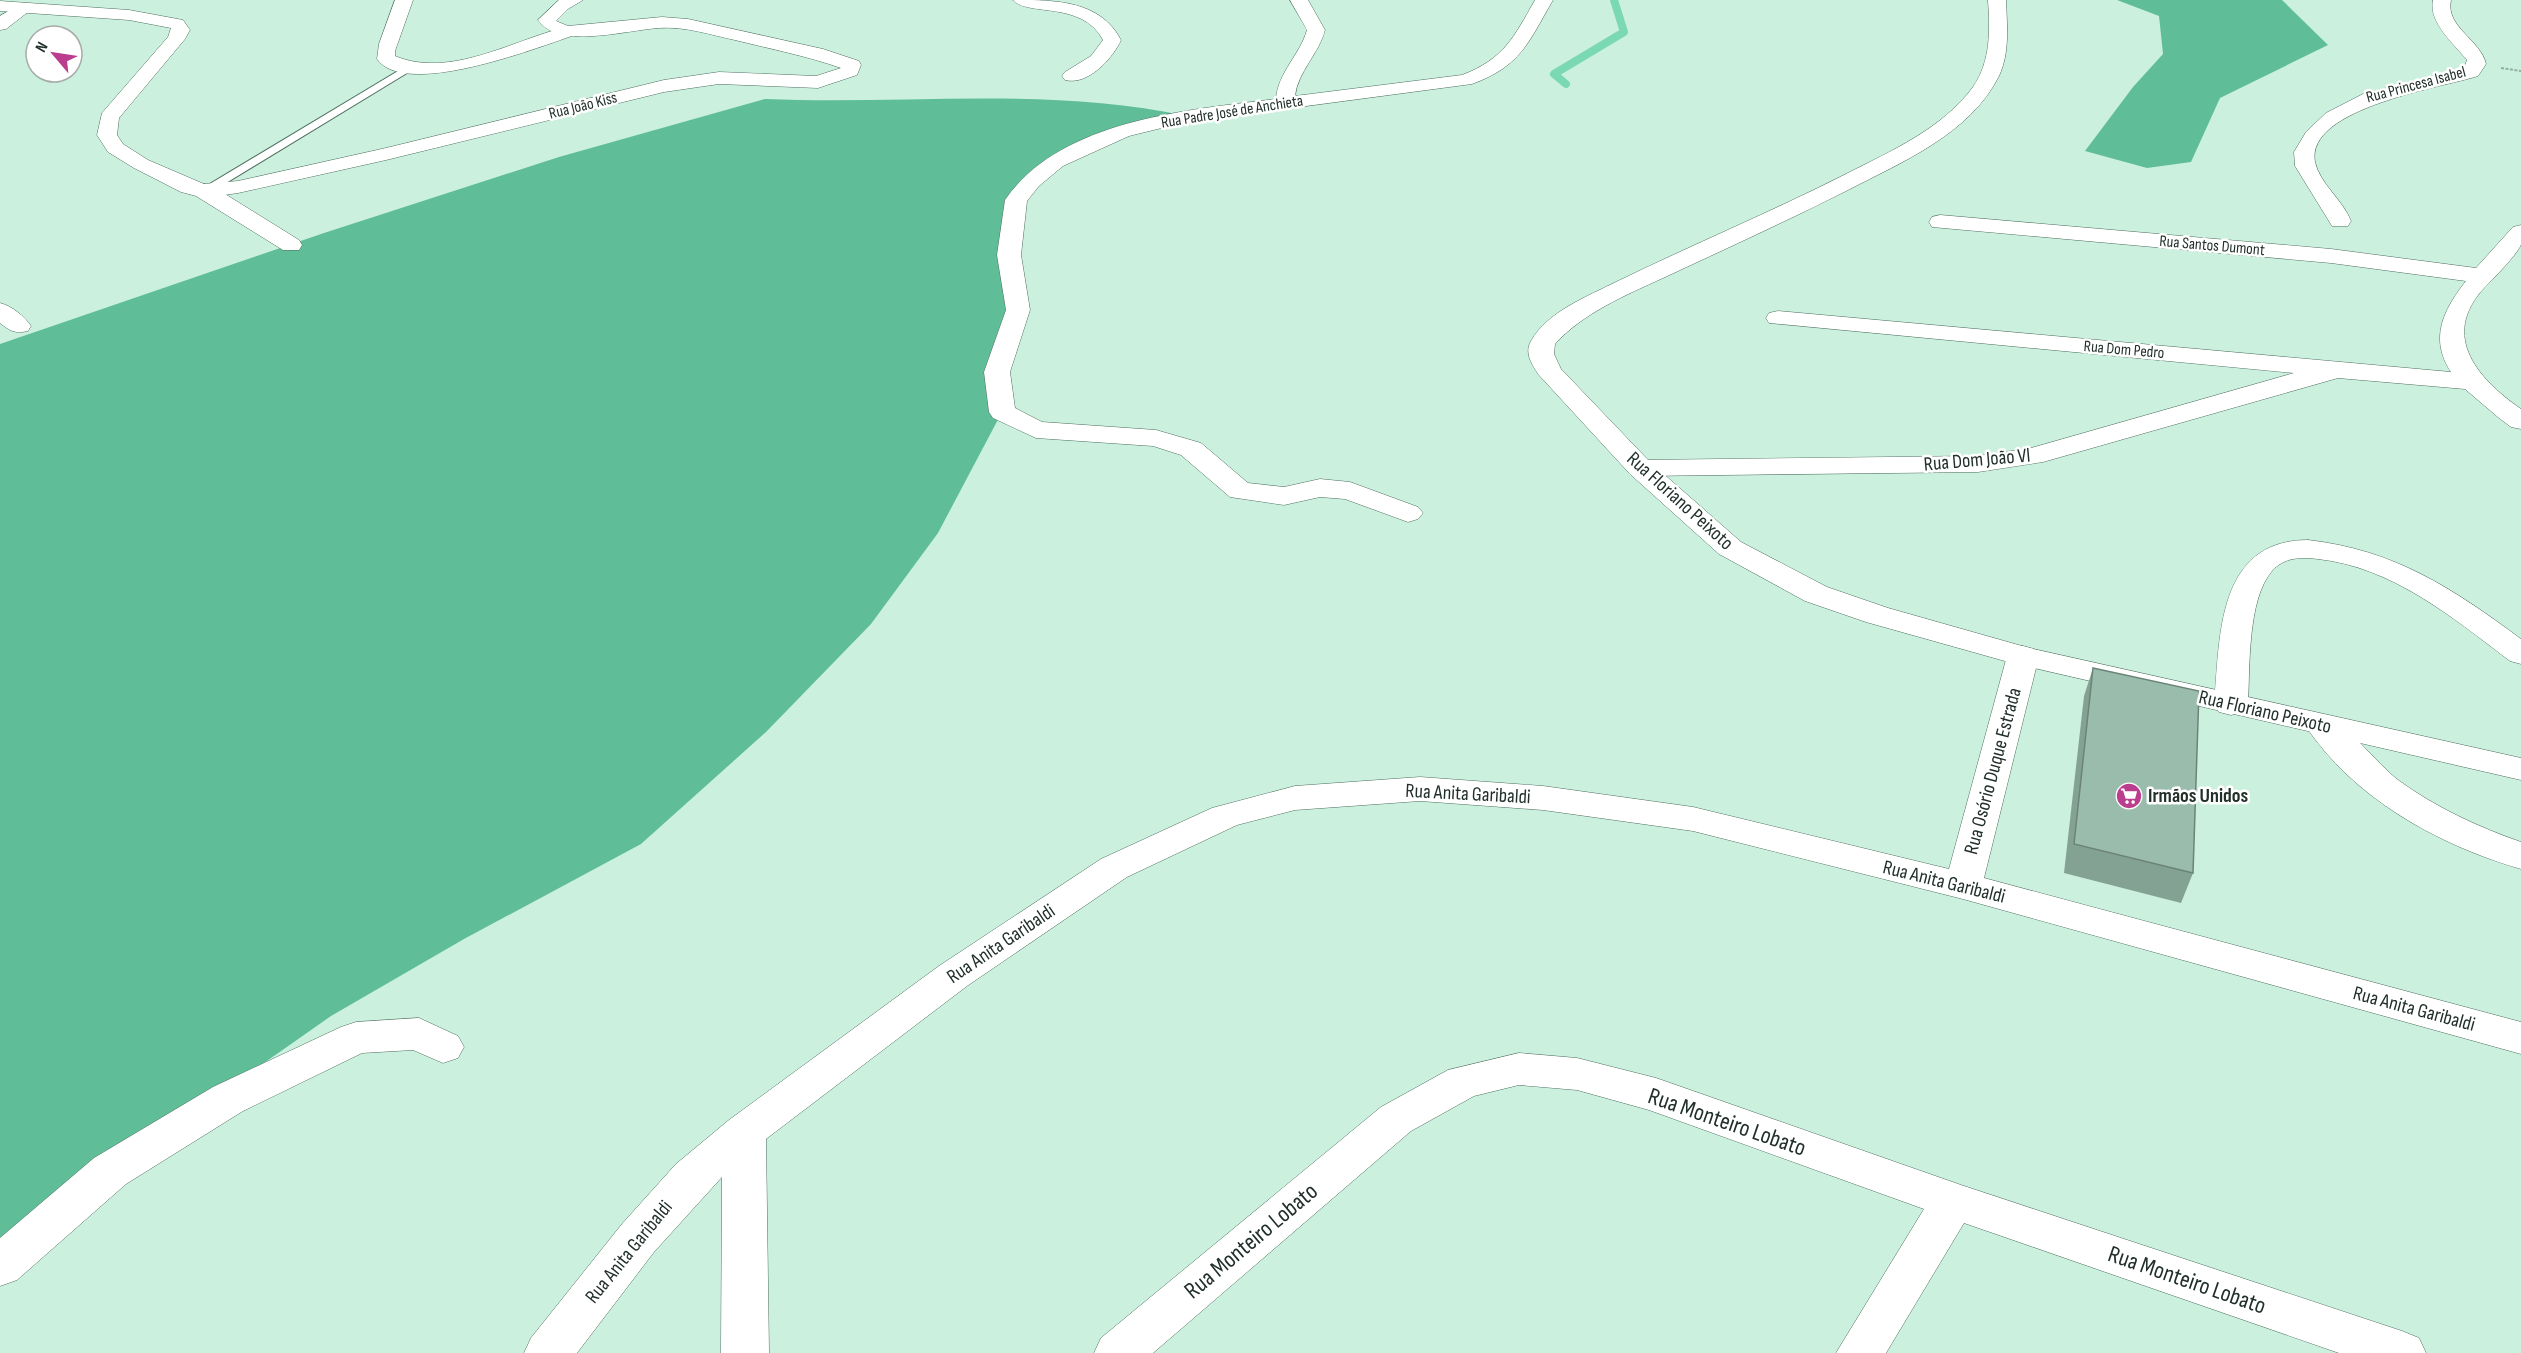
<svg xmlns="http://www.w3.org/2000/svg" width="2521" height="1353" font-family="'Sofia Sans Condensed',sans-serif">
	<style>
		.forest { fill: #5fbe98 }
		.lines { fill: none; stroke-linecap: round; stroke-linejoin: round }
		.stream { stroke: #7bd9b2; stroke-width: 8 }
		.service-casing { stroke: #4e6e60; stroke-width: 2 }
		.minor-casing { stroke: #4e6e60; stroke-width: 1 }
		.tertiary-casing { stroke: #4e6e60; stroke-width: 1 }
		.path { stroke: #93afa1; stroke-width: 2; stroke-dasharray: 3 1.5; stroke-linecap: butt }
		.service { fill: #fff; fill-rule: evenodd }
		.minor { fill: #fff; fill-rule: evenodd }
		.tertiary { fill: #fff; fill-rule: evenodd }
		.wall { fill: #84a294 }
		.building { fill: #9abcac; stroke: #6c8478; stroke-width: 1.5 }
		.labels { text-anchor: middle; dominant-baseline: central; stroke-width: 5; stroke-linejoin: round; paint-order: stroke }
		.far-street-label { font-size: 16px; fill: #22302a; stroke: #fff }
		.street-label { font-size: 20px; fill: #22302a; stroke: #fff }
		.poi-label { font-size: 20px; font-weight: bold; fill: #22302a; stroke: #fff; text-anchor: start }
		.near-street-label { font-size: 24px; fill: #22302a; stroke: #fff }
	</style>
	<rect width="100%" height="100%" fill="#ccf0de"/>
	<path class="forest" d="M2117,0H2282L2328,45L2220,98L2191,162L2147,168L2085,151L2133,87L2163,54L2159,16Z
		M765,99C905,105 1049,86 1186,116L1080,149L1016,200L1002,412L938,533L871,624L766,732L641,844L464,939L331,1016L110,1171L0,1266V344L324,233L559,157Z"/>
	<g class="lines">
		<path class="stream" d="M1566,84L1554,74L1624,32L1614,0"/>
		<g class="service-casing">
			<path id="service" d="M408,65L413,68L412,70L208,194L198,191Z"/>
		</g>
		<g class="minor-casing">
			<path id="minor" d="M395,0H413L395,51V56C450,79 513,40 566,27L575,32L572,36C536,48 405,99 377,59L379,44Z
				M1013,0C1055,0 1100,0 1121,40C1113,58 1088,86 1065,80L1062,76L1065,72L1091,56L1103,40C1082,0 1027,17 1013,0Z
				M1290,0H1308L1325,30C1319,54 1298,71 1295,96L1462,75C1504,59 1514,37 1535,0H1553C1528,43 1521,66 1472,84L1186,122L1129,136L1063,166L1039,186L1027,201L1021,255L1030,310L1010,372L1015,408L1042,422L1156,430L1201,443L1248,483L1284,487L1320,479L1350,482L1418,507L1423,513L1418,519L1408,522L1345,499L1320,497L1284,505L1230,497L1181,455L1153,446L1036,438L993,418L989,412L984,372L1006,310L997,255L1005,200C1060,120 1187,110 1276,99C1278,72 1300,55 1307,30Z
				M2433,0H2451C2445,27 2481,40 2486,64L2478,76C2444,87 2305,108 2315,162C2320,184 2343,200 2351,221L2348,226H2332L2295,166L2294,152L2306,132L2326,113L2363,94L2464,68L2467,60C2454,44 2428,22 2433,0Z
				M22,3L28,4L31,8L28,12L6,29L0,30V16Z
				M204,184L212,186L299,240L302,245L299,250H283L196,196L193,191L196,186Z
				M1940,215L2331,249L2476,268L2513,227L2521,225C2521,231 2521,238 2521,244C2520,251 2495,277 2490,282C2437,332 2475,377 2521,409V429L2511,427L2499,418L2465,389L2338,378L2043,462L1978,472L1640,476L1630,474L1626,468L1630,462L1640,460L1978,456L2031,448L2294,373L1769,323L1766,318L1769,313L1778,311L2451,372C2429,339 2443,310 2466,281L2331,263L1932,227L1929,222L1932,217Z
				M0,303C12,306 24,316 31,326L28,331C15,334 10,331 0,323Z
				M2308,540C2395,550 2452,588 2521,639V664L2510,661C2452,617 2392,567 2318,559C2301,557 2284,557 2272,571C2247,600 2250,669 2248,705L2243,712L2231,715L2219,712L2214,705C2220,638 2216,540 2308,540Z
				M2023,646L2034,649L2039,656L1984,878L2521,1022V1054L1963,899L1693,831L1543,810L1420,801L1295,810L1237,825L1127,877L967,986L766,1139L769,1353H721L722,1177L654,1252L577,1353H524L531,1338L622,1224L676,1164L729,1120L939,966L1101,859L1212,808L1295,786L1420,777L1543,786L1693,807L1949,869L2007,656L2012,649Z
				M2322,714C2344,720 2376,763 2398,780C2435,807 2478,827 2521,842V869C2438,845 2353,798 2305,725L2310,717Z
				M419,1018L458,1036L464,1047L458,1058L443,1063L413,1050L362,1053L243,1111L126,1184L17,1280L0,1286V1238L94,1158L213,1087L341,1027L356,1022Z
				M1519,1053L1577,1058L1656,1078L1961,1185L2402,1331L2419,1338L2426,1353H2339L1964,1223L1886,1353H1836L1924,1209L1649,1110L1577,1090L1519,1085L1474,1096L1411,1131L1153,1353H1094L1101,1338L1381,1107L1448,1070Z"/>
		</g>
		<g class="tertiary-casing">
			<path id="tertiary" d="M559,0H583L568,9L556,21L568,26L662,17L688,19L823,49L859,61L861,65L857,75L818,88L719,84L664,92L386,160L238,193L204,198L181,192L134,168L108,152L97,135L102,113L168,37L171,28L129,20L0,11V1L129,10L183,20L190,30L185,39L119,118L117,135L123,144L148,160L204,184L238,181L386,148L664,80L719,72L816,76L841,68C807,56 771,49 735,40C711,35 685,26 659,28C627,30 558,50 538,20Z
				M1988,0H2006C2007,26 2010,52 1999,76C1970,134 1902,162 1848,190C1787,221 1725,249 1663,278C1626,295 1583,313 1555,344L1554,354L1561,369L1650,462L1741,542L1827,587L1888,608L2029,648L2521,758V780L2012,663L1866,622L1805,601L1719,554L1630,474L1538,374C1532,364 1524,353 1531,341C1547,312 1588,296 1616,282C1692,245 1771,212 1846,174C1891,151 1942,129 1973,87C1991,61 1990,30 1988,0Z"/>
		</g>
		<path class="path" d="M2501,68L2521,71"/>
		<use href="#service" class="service"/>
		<use href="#minor" class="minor"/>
		<use href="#tertiary" class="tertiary"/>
	</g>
	<path class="wall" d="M2093,668L2193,873L2181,903L2064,873L2084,696Z"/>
	<path class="building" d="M2093,668L2199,691L2193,873L2074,844Z"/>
	<defs>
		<g id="supermarket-disc" transform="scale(1.35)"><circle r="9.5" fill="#ba3e8d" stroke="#fff"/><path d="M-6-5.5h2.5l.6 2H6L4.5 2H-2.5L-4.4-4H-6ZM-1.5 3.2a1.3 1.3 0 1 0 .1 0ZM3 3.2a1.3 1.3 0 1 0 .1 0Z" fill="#fff"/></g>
	</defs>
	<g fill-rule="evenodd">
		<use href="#supermarket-disc" x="2129" y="796"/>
	</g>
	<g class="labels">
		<g class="far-street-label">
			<text transform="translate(2416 85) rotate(-15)">Rua Princesa Isabel</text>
			<text transform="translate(583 106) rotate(-14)">Rua João Kiss</text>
			<text transform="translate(1232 112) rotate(-9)">Rua Padre José de Anchieta</text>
			<text transform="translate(2212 246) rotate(5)">Rua Santos Dumont</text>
			<text transform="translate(2124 350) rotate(5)">Rua Dom Pedro</text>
		</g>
		<g class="street-label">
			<text transform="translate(1977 460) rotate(-5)">Rua Dom João Vl</text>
			<text transform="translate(1680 501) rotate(42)">Rua Floriano Peixoto</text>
			<text transform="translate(2265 712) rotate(13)">Rua Floriano Peixoto</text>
			<text transform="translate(1993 771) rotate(-75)">Rua Osório Duque Estrada</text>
			<text transform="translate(1468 794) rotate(3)">Rua Anita Garibaldi</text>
			<text transform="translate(1944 882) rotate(14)">Rua Anita Garibaldi</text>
			<text transform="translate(1001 944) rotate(-34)">Rua Anita Garibaldi</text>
			<text transform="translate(2414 1009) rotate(15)">Rua Anita Garibaldi</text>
			<text transform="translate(629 1252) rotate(-51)">Rua Anita Garibaldi</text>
		</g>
		<g class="poi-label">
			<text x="2148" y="796">Irmãos Unidos</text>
		</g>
		<g class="near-street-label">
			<text transform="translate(1727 1122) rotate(19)">Rua Monteiro Lobato</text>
			<text transform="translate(1251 1241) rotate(-40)">Rua Monteiro Lobato</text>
			<text transform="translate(2187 1280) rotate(19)">Rua Monteiro Lobato</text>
		</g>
	</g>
	<g transform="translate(54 54) rotate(299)"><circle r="28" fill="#ffffff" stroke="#a7acaa" stroke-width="1.5"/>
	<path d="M0-4.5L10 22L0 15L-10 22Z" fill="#ba3e8d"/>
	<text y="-9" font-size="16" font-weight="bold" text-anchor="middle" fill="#22302a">N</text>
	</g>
</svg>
